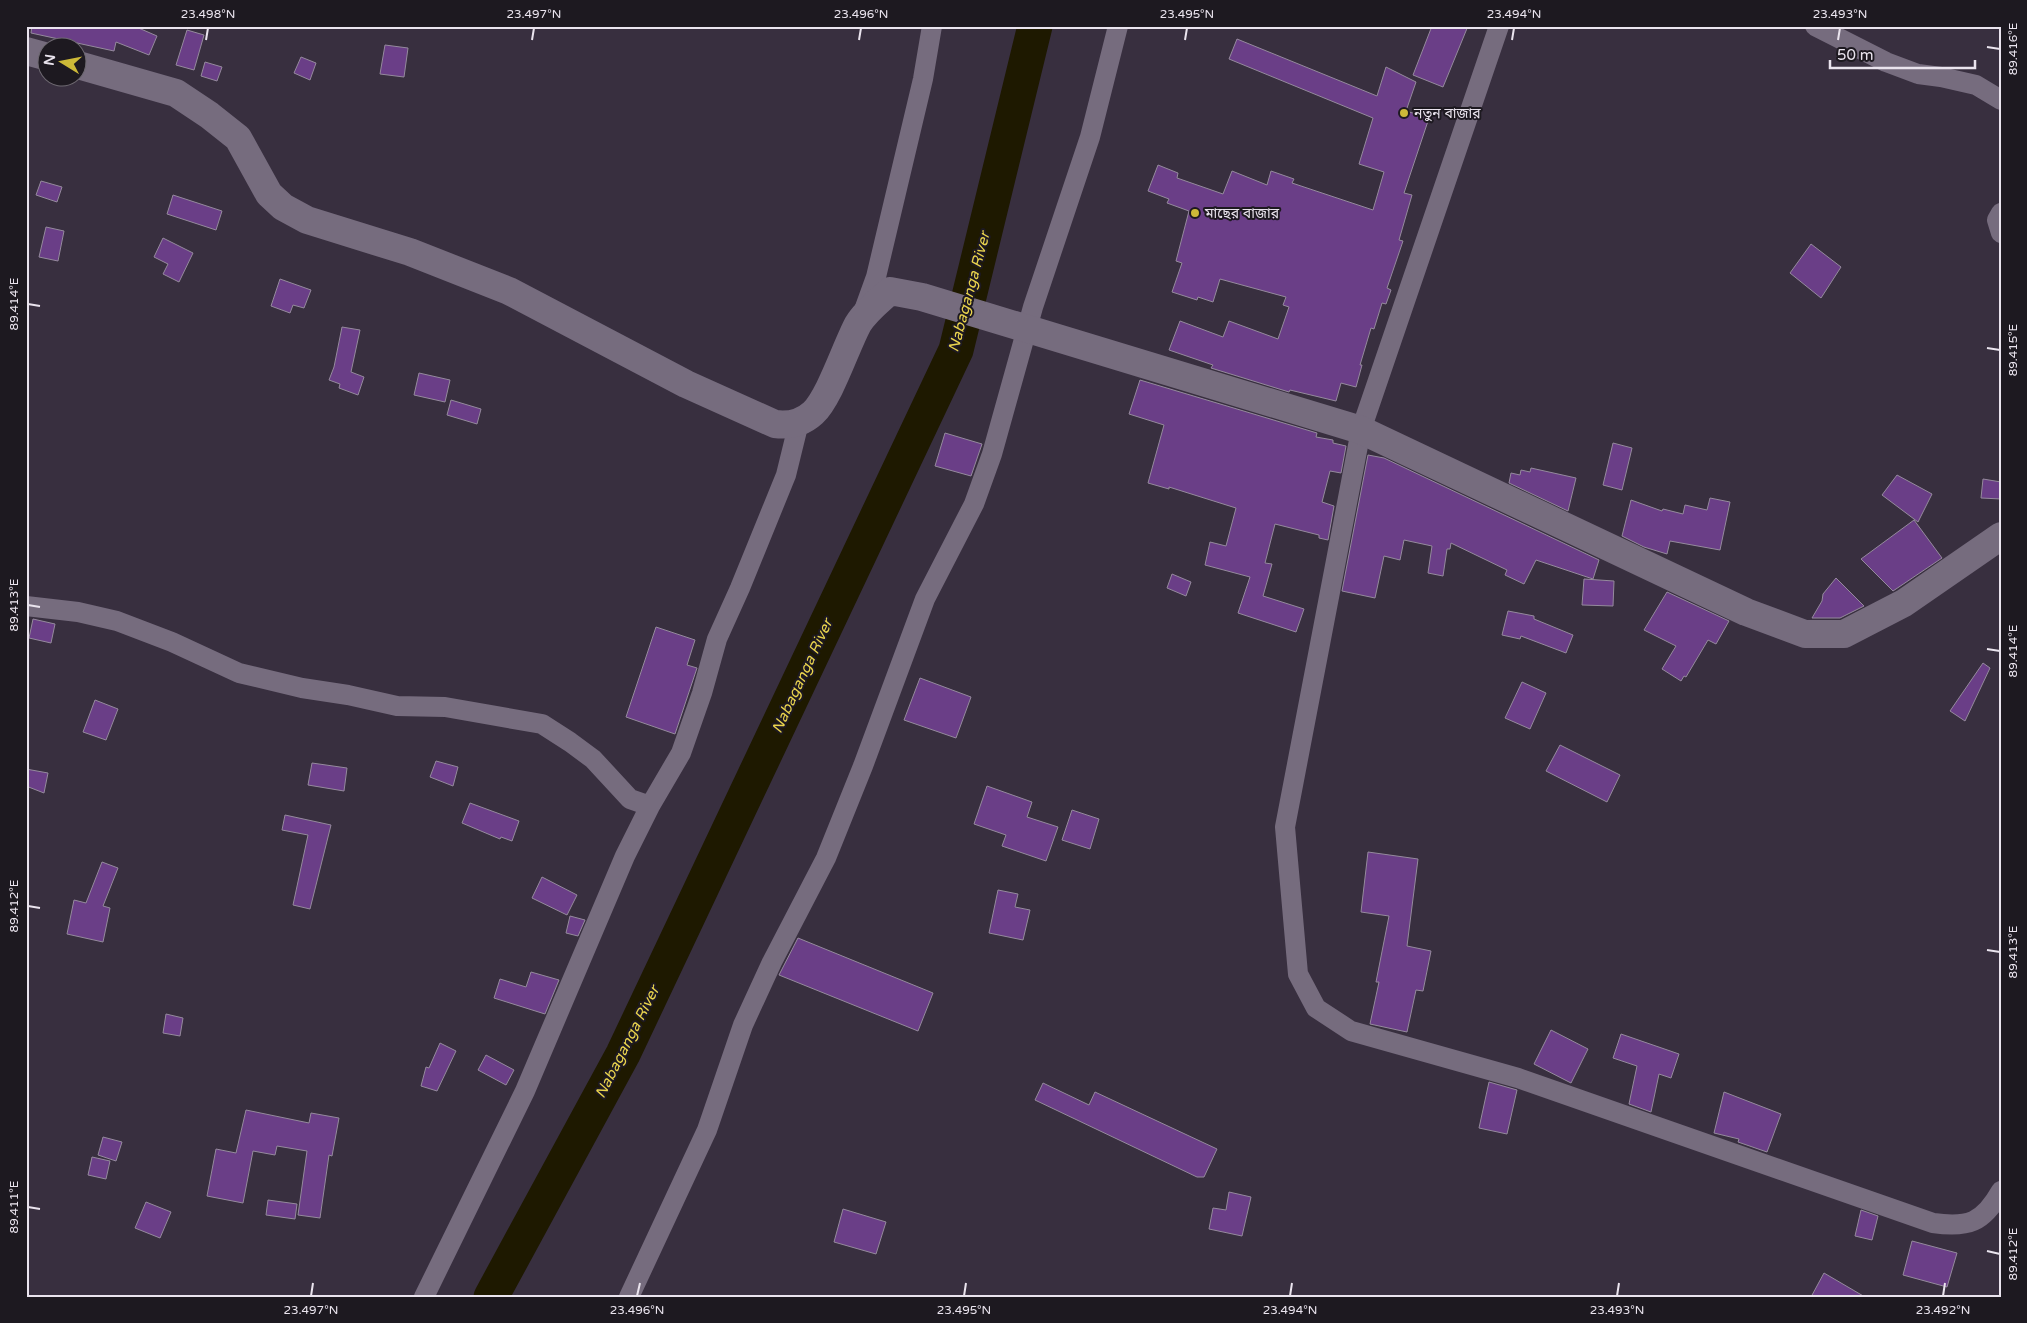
<svg xmlns="http://www.w3.org/2000/svg" width="2027" height="1323" font-family="'Varela Round','Noto Sans Bengali',sans-serif">
	<style>
		.lines { fill: none; stroke-linecap: round; stroke-linejoin: round }
		.river { stroke: #1e1900; stroke-width: 35 }
		.building { fill: #6a3e87; stroke: #958a9d }
		.street { stroke: #766c7e; stroke-width: 20 }
		.secondary { stroke: #766c7e; stroke-width: 28 }
		.ticks { fill: none; stroke: #eae4ee; stroke-width: 2 }
		.poi-dot { fill: #cdb938; stroke: #1d1920; stroke-width: 2 }
		.labels { text-anchor: middle; dominant-baseline: central; stroke-width: 4; stroke-linejoin: round; paint-order: stroke }
		.poi-label { font-size: 14px; fill: #eae4ee; stroke: #1d1920; text-anchor: start }
		.water-label { font-size: 15px; font-style: italic; fill: #ead44d; stroke: #1d1920 }
		.neatline { fill: none; stroke: #eae4ee; stroke-width: 2 }
		.ticks-label { font-size: 12px; text-anchor: middle; fill: #eae4ee }
	</style>
	<rect width="100%" height="100%" fill="#382f3f"/>
	<g class="lines">
		<path class="river" d="M491,1297L623,1054L956,350L1035,26"/>
	</g>
	<path class="building" d="M32,26H134L157,36L149,55L116,42L114,51L31,33Z
		M1432,26H1468L1443,87L1413,75Z
		M187,30L204,35L194,70L176,65Z
		M1237,39L1377,96L1386,67L1416,82L1406,111L1429,118L1404,193L1412,195L1399,240L1403,241L1387,288L1391,290L1386,304L1382,303L1374,329L1371,328L1360,365H1362L1356,387L1341,383L1336,401L1290,390L1289,392L1211,368L1213,365L1169,350L1180,321L1223,337L1229,321L1278,339L1289,307L1283,305L1286,297L1220,279L1213,302L1198,297L1197,300L1172,292L1182,263L1176,261L1189,211L1167,203L1169,199L1148,191L1158,165L1178,173L1177,178L1223,194L1232,171L1267,185L1271,171L1294,179L1292,183L1373,210L1384,172L1359,164L1373,118L1229,59Z
		M385,45L408,48L404,77L380,74Z
		M301,57L316,63L310,80L294,73Z
		M205,62L222,67L217,81L201,76Z
		M41,181L62,187L57,202L36,195Z
		M173,195L222,211L216,230L167,214Z
		M46,227L64,231L58,261L39,257Z
		M163,238L193,253L179,282L163,274L168,264L154,257Z
		M1811,244L1841,267L1821,298L1790,273Z
		M280,279L311,290L304,308L293,305L290,313L271,306Z
		M342,327L360,330L351,372L364,377L358,395L339,388L340,384L329,380L334,367Z
		M419,373L450,380L445,402L414,395Z
		M1140,380L1317,433L1316,437L1333,440V443L1346,446L1341,473L1330,471L1322,502L1334,506L1328,540L1319,538V535L1275,524L1265,563L1272,564L1263,596L1304,609L1296,632L1238,613L1250,577L1205,565L1210,542L1226,546L1236,508L1169,487V489L1148,483L1164,425L1129,414Z
		M451,400L481,409L477,424L447,415Z
		M945,433L982,444L971,476L935,466Z
		M1613,443L1632,448L1622,490L1603,485Z
		M1368,455L1384,458L1599,560L1593,579L1536,560L1524,584L1505,575L1507,570L1451,543L1450,549H1447L1443,576L1428,573L1432,546L1404,540L1400,560L1384,556L1375,598L1342,591Z
		M1531,468L1576,478L1568,511L1509,483L1511,473L1520,475L1521,470L1530,472Z
		M1897,475L1932,494L1918,522L1882,495Z
		M1983,479L2001,482V499L1981,498Z
		M1710,498L1730,502L1720,550L1670,541L1667,554L1644,547L1622,536L1631,500L1662,511L1663,509L1683,514L1685,505L1707,510Z
		M1914,520L1942,558L1893,591L1861,559Z
		M1172,574L1191,582L1186,596L1167,588Z
		M1836,578L1864,606L1840,618H1812L1822,601L1823,594Z
		M1584,579L1614,581L1613,606L1582,605Z
		M1667,592L1729,621L1716,644L1708,640L1686,677L1684,676L1681,681L1662,669L1676,646L1644,630Z
		M1508,611L1534,616V619L1573,635L1566,653L1521,636L1520,639L1502,635Z
		M33,619L55,624L51,643L29,638Z
		M656,627L695,640L687,665L697,668L675,734L626,717Z
		M1983,663L1990,668L1965,721L1950,711Z
		M920,678L971,697L956,738L904,720Z
		M1522,682L1546,693L1530,729L1505,718Z
		M95,700L118,709L106,740L83,732Z
		M1560,745L1620,775L1607,802L1546,771Z
		M436,761L458,767L453,786L430,777Z
		M312,763L347,768L344,791L308,785Z
		M26,769L48,773L44,793L26,786Z
		M987,786L1032,802L1027,817L1058,827L1046,861L1002,846L1006,835L974,824Z
		M470,803L519,821L512,841L501,837L500,839L462,823Z
		M1072,810L1099,819L1090,849L1062,840Z
		M285,815L331,825L310,909L293,905L308,835L282,830Z
		M1368,852L1418,859L1407,946L1431,951L1423,991L1416,990L1407,1032L1370,1024L1379,982H1376L1389,916L1361,912Z
		M102,862L118,868L103,906L110,908L103,942L67,934L74,900L86,903Z
		M542,877L577,895L567,915L532,898Z
		M998,890L1018,894L1015,907L1030,910L1023,940L989,933Z
		M570,916L585,920L578,936L566,933Z
		M798,938L933,993L918,1031L779,975Z
		M531,972L559,980L545,1014L494,998L500,979L526,987Z
		M166,1014L183,1018L180,1036L163,1033Z
		M1551,1030L1588,1049L1571,1083L1534,1064Z
		M1621,1034L1679,1054L1671,1078L1659,1074L1651,1112L1629,1104L1637,1066L1613,1058Z
		M440,1043L456,1051L437,1091L421,1086L426,1067L429,1068Z
		M486,1055L514,1070L506,1085L478,1070Z
		M1489,1082L1517,1090L1507,1134L1479,1128Z
		M1043,1083L1089,1105L1095,1092L1217,1149L1204,1177H1197L1035,1100Z
		M1724,1092L1781,1114L1767,1152L1738,1142L1739,1139L1714,1133Z
		M246,1110L309,1123L311,1113L339,1118L332,1156L329,1155L320,1218L298,1215L307,1151L277,1146L275,1155L253,1151L243,1203L207,1196L216,1149L236,1153Z
		M103,1137L122,1142L116,1161L98,1155Z
		M92,1157L110,1161L106,1179L88,1175Z
		M1229,1192L1251,1197L1242,1236L1209,1229L1213,1208L1226,1210Z
		M268,1200L297,1204L295,1219L266,1215Z
		M146,1202L171,1212L160,1238L135,1228Z
		M843,1209L886,1222L876,1254L834,1242Z
		M1861,1210L1878,1216L1872,1240L1855,1236Z
		M1912,1241L1957,1253L1947,1287L1903,1275Z
		M1824,1273L1865,1297H1811Z"/>
	<g class="lines">
		<path class="street" d="M1499,26L1361,430L1285,827L1298,974L1316,1008L1351,1031L1518,1078L1933,1223C1968,1228 1983,1223 2001,1191
			M1815,26L1886,62L1918,74L1941,77L1976,85L2001,100
			M2001,213L1997,220L2001,233
			M863,313L876,277L923,79L932,26
			M26,606L78,612L117,621L172,642L239,673L302,688L348,695L397,706L445,707L542,724L570,742L593,759L630,799L650,806
			M424,1297L525,1091L625,856L650,806L681,753L702,693L717,639L740,588L786,475L799,422
			M629,1297L707,1130L743,1025L772,962L826,858L863,766L925,599L974,504L992,454L1033,307L1090,137L1118,26"/>
		<path class="secondary" d="M26,51L48,57
			M78,65L176,93L209,115L238,138L269,194L283,207L307,220L410,252L509,291L686,384L775,424C790,426 802,423 813,413C830,397 846,346 858,324C866,311 879,301 890,291L922,297L1361,430L1746,612L1805,634H1844L1904,603L2001,536"/>
	</g>
	<path class="ticks" d="M206,40L208,28M532,40L534,28M859,40L861,28M1185,40L1187,28M1512,40L1514,28M1838,40L1840,28M1987,47L2000,49M28,304L40,306M1987,348L2000,350M28,605L40,607M1987,649L2000,651M28,906L40,908M1987,950L2000,952M28,1207L40,1209M1987,1251L2000,1254M311,1296L313,1283M637,1296L640,1283M964,1296L966,1283M1290,1296L1292,1283M1617,1296L1619,1283M1943,1296L1945,1283"/>
	<g class="poi-dot">
		<circle cx="1404" cy="113" r="5"/>
		<circle cx="1195" cy="213" r="5"/>
	</g>
	<g class="labels">
		<g class="poi-label">
			<text x="1414" y="113">নতুন বাজার</text>
			<text x="1205" y="213">মাছের বাজার</text>
		</g>
		<g class="water-label">
			<text transform="translate(969 292) rotate(-75)">Nabaganga River</text>
			<text transform="translate(802 676) rotate(-65)">Nabaganga River</text>
			<text transform="translate(627 1042) rotate(-63)">Nabaganga River</text>
		</g>
	</g>
	<rect width="2027" height="1323" fill="none" stroke="#1d1920" stroke-width="55"/>
	<g transform="translate(62 62) rotate(280)"><circle r="24" fill="#1d1920" stroke="#6f6a72"/>
	<path d="M0-4L9 19L0 12L-9 19Z" fill="#cdb938"/>
	<text y="-8" font-size="14" font-weight="bold" text-anchor="middle" fill="#eae4ee">N</text>
	</g>
	<path d="M1830 60v8h145v-8" fill="none" stroke="#eae4ee" stroke-width="2.5"/>
	<text x="1837" y="60" font-size="15" fill="#eae4ee" stroke="#1d1920" stroke-width="4" paint-order="stroke">50 m</text>
	<rect x="28" y="28" width="1972" height="1268" class="neatline"/>
	<g class="ticks-label">
		<text x="208" y="18">23.498°N</text>
		<text x="534" y="18">23.497°N</text>
		<text x="861" y="18">23.496°N</text>
		<text x="1187" y="18">23.495°N</text>
		<text x="1514" y="18">23.494°N</text>
		<text x="1840" y="18">23.493°N</text>
		<text transform="translate(2013 49) rotate(-90)" y="4">89.416°E</text>
		<text transform="translate(14 304) rotate(-90)" y="4">89.414°E</text>
		<text transform="translate(2013 350) rotate(-90)" y="4">89.415°E</text>
		<text transform="translate(14 605) rotate(-90)" y="4">89.413°E</text>
		<text transform="translate(2013 651) rotate(-90)" y="4">89.414°E</text>
		<text transform="translate(14 906) rotate(-90)" y="4">89.412°E</text>
		<text transform="translate(2013 952) rotate(-90)" y="4">89.413°E</text>
		<text transform="translate(14 1207) rotate(-90)" y="4">89.411°E</text>
		<text transform="translate(2013 1254) rotate(-90)" y="4">89.412°E</text>
		<text x="311" y="1314">23.497°N</text>
		<text x="637" y="1314">23.496°N</text>
		<text x="964" y="1314">23.495°N</text>
		<text x="1290" y="1314">23.494°N</text>
		<text x="1617" y="1314">23.493°N</text>
		<text x="1943" y="1314">23.492°N</text>
	</g>
</svg>
